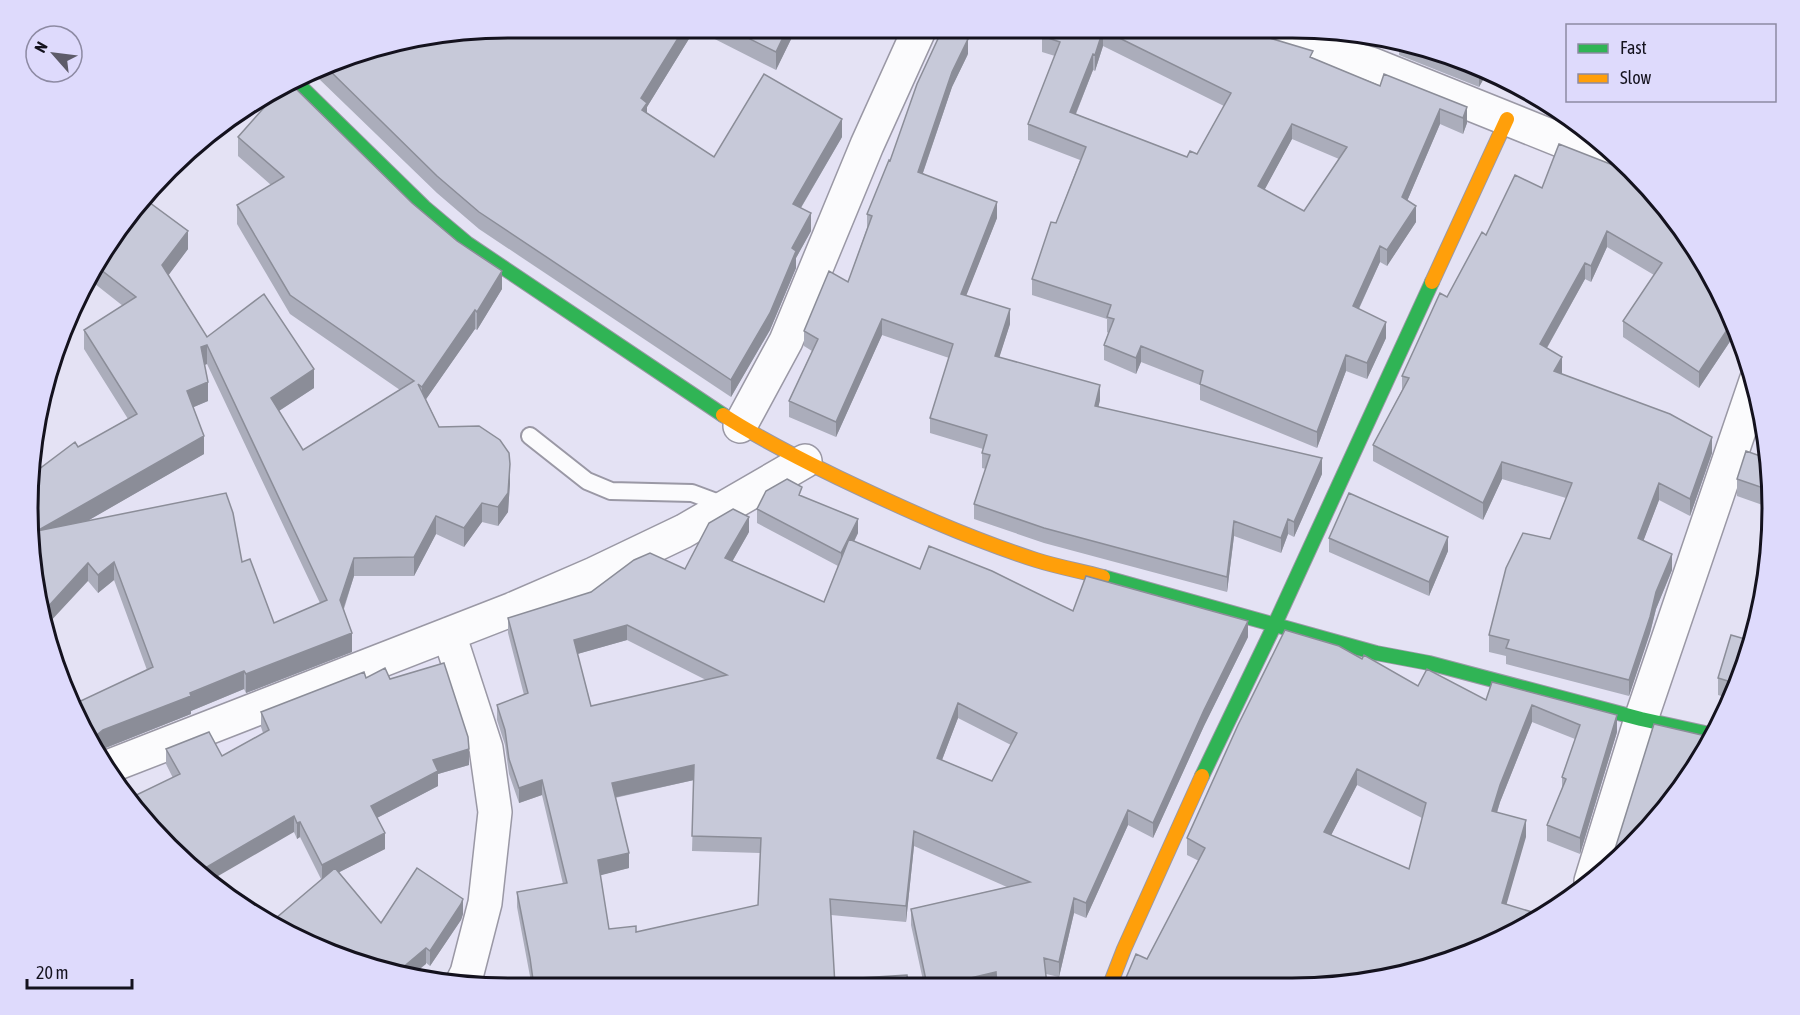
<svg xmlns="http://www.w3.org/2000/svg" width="1800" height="1015" font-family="'Asap Condensed',sans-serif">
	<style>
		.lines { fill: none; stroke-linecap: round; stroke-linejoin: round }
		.lane-casing { stroke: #9a98a5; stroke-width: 20 }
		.street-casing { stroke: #9a98a5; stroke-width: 36 }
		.fast-casing { stroke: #9a98a5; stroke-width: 16 }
		.slow-casing { stroke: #9a98a5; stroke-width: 16 }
		.lane { stroke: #fbfbfd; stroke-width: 16 }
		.street { stroke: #fbfbfd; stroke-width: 33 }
		.fast { stroke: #30b455; stroke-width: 14 }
		.slow { stroke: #ff9f0a; stroke-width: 14 }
		.wall { fill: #abadbb; fill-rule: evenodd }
		.shaded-wall { fill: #8b8d98 }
		.building { fill: #c7c9d9; stroke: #8b8d98; stroke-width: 1.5; fill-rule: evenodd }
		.rim { fill: none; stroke: #14121e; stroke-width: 3 }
	</style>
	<rect width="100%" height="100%" fill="#e4e2f4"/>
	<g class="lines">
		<g class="lane-casing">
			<path id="lane" d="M530,436L587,481L611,491L692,493L727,506"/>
		</g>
		<g class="street-casing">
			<path id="street" d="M1245,28L1371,64L1630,168
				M740,426L786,341L867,145L920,28
				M449,634L486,748L495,812L485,903L467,973L461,985
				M110,766L513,609L594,574L684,531L805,461
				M1591,881L1641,719L1756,381"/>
		</g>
		<g class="fast-casing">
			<path id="fast" d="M297,83L424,207L468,244L723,415
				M1103,577L1376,653L1429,663L1641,719L1714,735
				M1202,776L1275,624L1432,282"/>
		</g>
		<g class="slow-casing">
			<path id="slow" d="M1432,282L1507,119
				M723,415C760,439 800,459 839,478C904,509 968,538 1036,560C1058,567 1081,571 1103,577
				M1110,985L1124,949L1202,776"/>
		</g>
		<use href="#lane" class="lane"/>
		<use href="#street" class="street"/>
		<use href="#fast" class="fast"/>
		<use href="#slow" class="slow"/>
	</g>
	<path class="wall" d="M507,27H797L776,70L695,29L647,107V114L714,157L842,137L801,208L811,231L796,258V268L770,330L731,397L479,229L437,193L316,76V72L353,52Z
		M1045,28H1217L1313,58L1380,86L1467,107V123L1463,134L1440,124L1407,201L1416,222L1387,266L1380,262L1359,309L1386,338L1367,379L1346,371L1317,448L1200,400V385L1141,362L1136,374L1104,360V345L1108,333L1107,332V319L1032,295V279L1056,223L1080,160L1028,140V124L1055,56L1042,52V36ZM1103,46L1224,106L1197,154L1187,157L1076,114L1093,70L1095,71ZM1292,139L1339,159L1304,211L1264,190Z
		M1313,28H1326L1325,31Z
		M1399,40L1417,43L1487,73L1479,87L1399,55Z
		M968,54L952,87L923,173L997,218L966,295L1010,324L999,357L1100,400L1098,407L1322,474L1294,537L1288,534L1281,553L1234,536L1227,592L1044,543L974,519V504L986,469L982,468V453L983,449L930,433V418L949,358L882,335L836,437L789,417V401L812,351L804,346V331L848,282L867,228V214L890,161Z
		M1576,123L1588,131L1576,126Z
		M238,137L412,203L502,289L477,330L475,329L426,399L439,427L510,483L508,512L498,526L482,522L464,547L436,534L414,576H354L344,609L352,652L246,693L244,689L191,711V714L103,749L147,670L114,580L98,593L88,581L78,447L128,419L84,349V330L123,306L90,280L108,240L188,249L168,275L207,337L314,388L279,411L303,450L400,390L290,314L237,224V205L271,185L238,156ZM207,364L320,603L274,623L242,562L87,521L204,454L193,407L208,401L205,365Z
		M1623,169L1724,295L1737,331L1699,388L1623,337V321L1654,275L1607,247L1591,282L1585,279L1547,348L1562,374L1712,453L1690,516L1659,500L1643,541L1672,570L1656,609L1650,633L1629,696L1506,664V656L1489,652V635L1550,539L1566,498L1502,479L1483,520L1373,461V445L1402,390V376L1447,297L1486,235L1542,188Z
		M1772,476L1771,508L1737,496V479Z
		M802,497L858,533L854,542L920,569L1073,611L1248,637L1204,726L1153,838L1128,825L1086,918L1074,913L1059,977L1046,974L1047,985H924L911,925V909L1007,887L914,846L906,922L831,915L835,986L532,987L517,907V892L563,884L542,795L519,803L509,774L505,745L497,720V705L524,695L508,633V618L685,569L749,532L732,562L824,602L838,566L757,523V509ZM627,640L706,680L591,706L577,654ZM958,718L1011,745L992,781L942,760ZM694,780L692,851L760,853L758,905L636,932L609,929L600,875L629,868L615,798Z
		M1329,538L1448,551L1429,596L1329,552Z
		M1362,659L1418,686L1486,700L1492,682L1617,732L1580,854L1547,841V825L1562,789V777L1575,739L1532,722L1500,802L1497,813L1526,837L1147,959L1199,861L1187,855V838ZM1357,785L1422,818L1409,869L1331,835Z
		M1747,662L1731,699L1718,695V678Z
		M366,678L390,679L469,765L438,774V786L377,818L385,849L339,872L381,923L463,914L461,920L430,966L321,879L300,837L297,839L294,832L173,778L166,764V749L222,756L263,733L261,727V712Z"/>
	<path class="shaded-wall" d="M685,27H695V29L647,107V120L642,128L641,98Z
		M788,27H797L776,70V52Z
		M1103,30V46L1095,71V55Z
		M968,39V54L952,87L918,187V172L952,72Z
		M1093,54V70L1070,128V112Z
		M1480,70L1487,73L1479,87V71Z
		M1467,107V123L1463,134V118Z
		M1440,109V124L1402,213V197Z
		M842,119V137L793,221V204Z
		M1292,124V139L1258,202V186Z
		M997,202V218L961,309V294Z
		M1416,206V222L1387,266V250Z
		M811,213V231L796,258V268L770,330L731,397V380L792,248Z
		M188,231V249L162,284V265Z
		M1607,231V247L1591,282V266Z
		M1380,246V262L1353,321V306Z
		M1585,263V279L1540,360V344Z
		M502,271V289L477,330V312Z
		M1010,309V324L995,371V356Z
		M475,310V329L422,405V387Z
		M882,319V335L836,437V422Z
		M1733,321L1737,331L1699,388V372Z
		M1386,322V338L1367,379V363Z
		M207,345V364L201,366V347Z
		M1141,346V362L1136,374V358Z
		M1346,355V371L1317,448V432Z
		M1562,357V374L1554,371Z
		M314,369V388L271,416V398Z
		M208,382V401L187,410V391Z
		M1100,385V400L1095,422V406Z
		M204,436V454L37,550V531Z
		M1712,437V453L1690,516V499Z
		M1322,458V474L1294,537V522Z
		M1502,462V479L1483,520V503Z
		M510,464V483L508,512L498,526V507Z
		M1659,483V500L1638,555V538Z
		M482,503V522L464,547V528Z
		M436,516V534L414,576V557Z
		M749,517V532L725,574V558Z
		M858,519V533L841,567V553Z
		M1288,519V534L1281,553V538Z
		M1234,521V536L1227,592V577Z
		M1448,537V551L1429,596V582Z
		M1672,554V570L1656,609L1650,633L1629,696V680L1656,592Z
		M354,558V576L340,619V600Z
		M114,562V580L98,593V575Z
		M88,563V581L48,624L45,610Z
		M1248,621V637L1204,726L1153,838V823L1204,710Z
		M627,625V640L574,655V640Z
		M352,633V652L246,693V674Z
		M244,671V689L191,711V714L103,749L101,751L93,738L103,730Z
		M958,703V718L937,773V758Z
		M1532,705V722L1500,802L1492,828V811L1500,785Z
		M1617,715V732L1580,854V838Z
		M469,749V765L438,774V786L371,821V806L433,760Z
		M694,765V780L612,798V783Z
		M1357,769V785L1324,849V832Z
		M542,780V795L519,803V788Z
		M1128,810V825L1086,918V903Z
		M294,816V832L213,879L205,872V868Z
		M1526,820V837L1502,920V903Z
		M300,822V837L297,839V823Z
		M914,831V846L906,922V906Z
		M385,833V849L322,881V865Z
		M629,853V868L598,876V860Z
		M1074,898V913L1059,977V962Z
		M463,899V914L461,920L430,966V951Z
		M426,948V964L411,976L395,974Z
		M996,972V985H941Z"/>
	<path class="building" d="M507,27H685L641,98L647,103L642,110L714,157L764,74L842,119L793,204L811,213L792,248L796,251L770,313L731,380L479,212L437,176L326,67L353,52Z
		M726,27H788L776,52Z
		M943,28L968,39L952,72L918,172L997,202L961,294L1010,309L995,356L1100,385L1095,406L1322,458L1294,522L1288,519L1281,538L1234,521L1227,577L1044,528L974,504L990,455L982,453L987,435L930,418L953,344L882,319L836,422L789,401L818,339L804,331L829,271L848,282L872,216L867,214L889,160L890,161L917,84Z
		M1045,28H1217L1234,33L1236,28L1313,51L1310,57L1380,86L1384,74L1467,107L1463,118L1440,109L1402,197L1416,206L1387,250L1380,246L1353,306L1386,322L1367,363L1346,355L1317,432L1200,384L1203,371L1141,346L1136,358L1104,345L1114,319L1107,317L1111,305L1032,279L1051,222L1056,223L1086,147L1028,124L1060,42L1042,36ZM1103,30L1231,93L1197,154L1190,151L1187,157L1070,112L1093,54L1095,55ZM1292,124L1347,147L1304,211L1258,186Z
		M1406,42L1417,43L1480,70L1479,71Z
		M292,85L412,203L457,241L502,271L477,312L475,310L422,387L418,384L439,427L479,426L500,440L509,453L510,464L508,493L498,507L482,503L464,528L436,516L414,557L354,558L340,600L352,633L246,674L244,671L190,693L191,696L103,730L93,738L72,705L153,667L114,562L98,575L88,563L45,610L28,539L34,473L75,442L78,447L137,414L84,330L136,297L96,266L108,240L146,200L188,231L162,265L207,337L264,294L314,369L271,398L303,450L414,381L290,295L237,205L284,177L238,137L277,93L281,97ZM207,345L327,600L274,623L250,559L242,562L233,513L226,493L37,531L204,436L187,391L208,382L201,347Z
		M1559,144L1623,169L1631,170L1674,215L1724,295L1733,321L1699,372L1623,321L1662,263L1607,231L1591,266L1585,263L1540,344L1562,357L1554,371L1670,414L1712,437L1690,499L1659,483L1638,538L1672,554L1656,592L1650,617L1629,680L1506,648L1509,640L1489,635L1506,568L1523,533L1550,539L1572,483L1502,462L1483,503L1373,445L1409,378L1402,376L1440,293L1447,297L1482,232L1486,235L1515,175L1542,188Z
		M1746,451L1769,459L1772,476V491L1737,479Z
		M787,479L802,487L799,495L858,519L841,553L757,509L766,491Z
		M1349,493L1448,537L1429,582L1329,538Z
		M733,509L749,517L725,558L824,602L849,539L920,569L929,546L992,571L1073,611L1086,576L1248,621L1204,710L1153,823L1128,810L1086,903L1074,898L1059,962L1044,958L1047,985H997L996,972L941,985H927L911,909L1030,882L914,831L906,906L830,899L835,986L534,987L530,958L517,892L567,883L542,780L519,788L509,759L505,730L497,705L528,693L508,618L591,592L634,560L650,553L685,569L709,523ZM627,625L727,675L591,706L574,640ZM958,703L1017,733L992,781L937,758ZM694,765L692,836L761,838L758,905L636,932V926L609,929L598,860L629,853L612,783Z
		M1285,630L1339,646L1362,659L1364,655L1418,686L1427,669L1486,700L1492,682L1617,715L1580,838L1547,825L1566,779L1562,777L1580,725L1532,705L1500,785L1492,811L1526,820L1502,903L1542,915L1447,962L1355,984L1123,985L1136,954L1147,959L1205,848L1187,838L1238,725ZM1357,769L1426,803L1409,869L1324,832Z
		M1731,635L1752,641L1747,662L1738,684L1718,678Z
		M444,663L468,737L469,749L433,760L438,771L371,806L385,833L322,865L300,822L297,823L294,816L205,868L208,875L146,824L130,798L180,774L166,749L209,732L222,756L269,730L261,712L364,672L366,678L385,668L390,679Z
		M1654,724L1710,737L1714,736L1708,748L1633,847L1610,865Z
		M335,868L381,923L417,868L463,899L461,904L430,951L426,948L395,974L383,972L269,924Z
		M907,975L908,985L861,986L860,978Z"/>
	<path d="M0 0H1800V1015H0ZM508 38H1292A470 470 0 0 1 1762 508V508A470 470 0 0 1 1292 978H508A470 470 0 0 1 38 508V508A470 470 0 0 1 508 38Z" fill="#dedafc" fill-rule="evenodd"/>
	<path class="rim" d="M508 38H1292A470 470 0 0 1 1762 508V508A470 470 0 0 1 1292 978H508A470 470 0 0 1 38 508V508A470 470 0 0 1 508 38Z"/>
	<rect x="1566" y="24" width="210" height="78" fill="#dedafc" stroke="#8d8aa3" stroke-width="1.5"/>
	<rect x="1578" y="44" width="30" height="9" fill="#30b455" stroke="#8d8aa3" stroke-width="1.5"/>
	<text x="1620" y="54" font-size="18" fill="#14121e">Fast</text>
	<rect x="1578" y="74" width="30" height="9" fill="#ff9f0a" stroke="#8d8aa3" stroke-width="1.5"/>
	<text x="1620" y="84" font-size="18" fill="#14121e">Slow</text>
	<g transform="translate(54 54) rotate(298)"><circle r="28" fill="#dedafc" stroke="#8d8aa3" stroke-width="1.5"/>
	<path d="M0-4.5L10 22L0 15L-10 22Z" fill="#5d5b69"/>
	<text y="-9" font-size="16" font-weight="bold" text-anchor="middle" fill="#14121e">N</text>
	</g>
	<path d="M27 979v9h105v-9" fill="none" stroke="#14121e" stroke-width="3"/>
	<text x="36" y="979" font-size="18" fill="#14121e" stroke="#dedafc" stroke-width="4.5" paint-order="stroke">20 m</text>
</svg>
